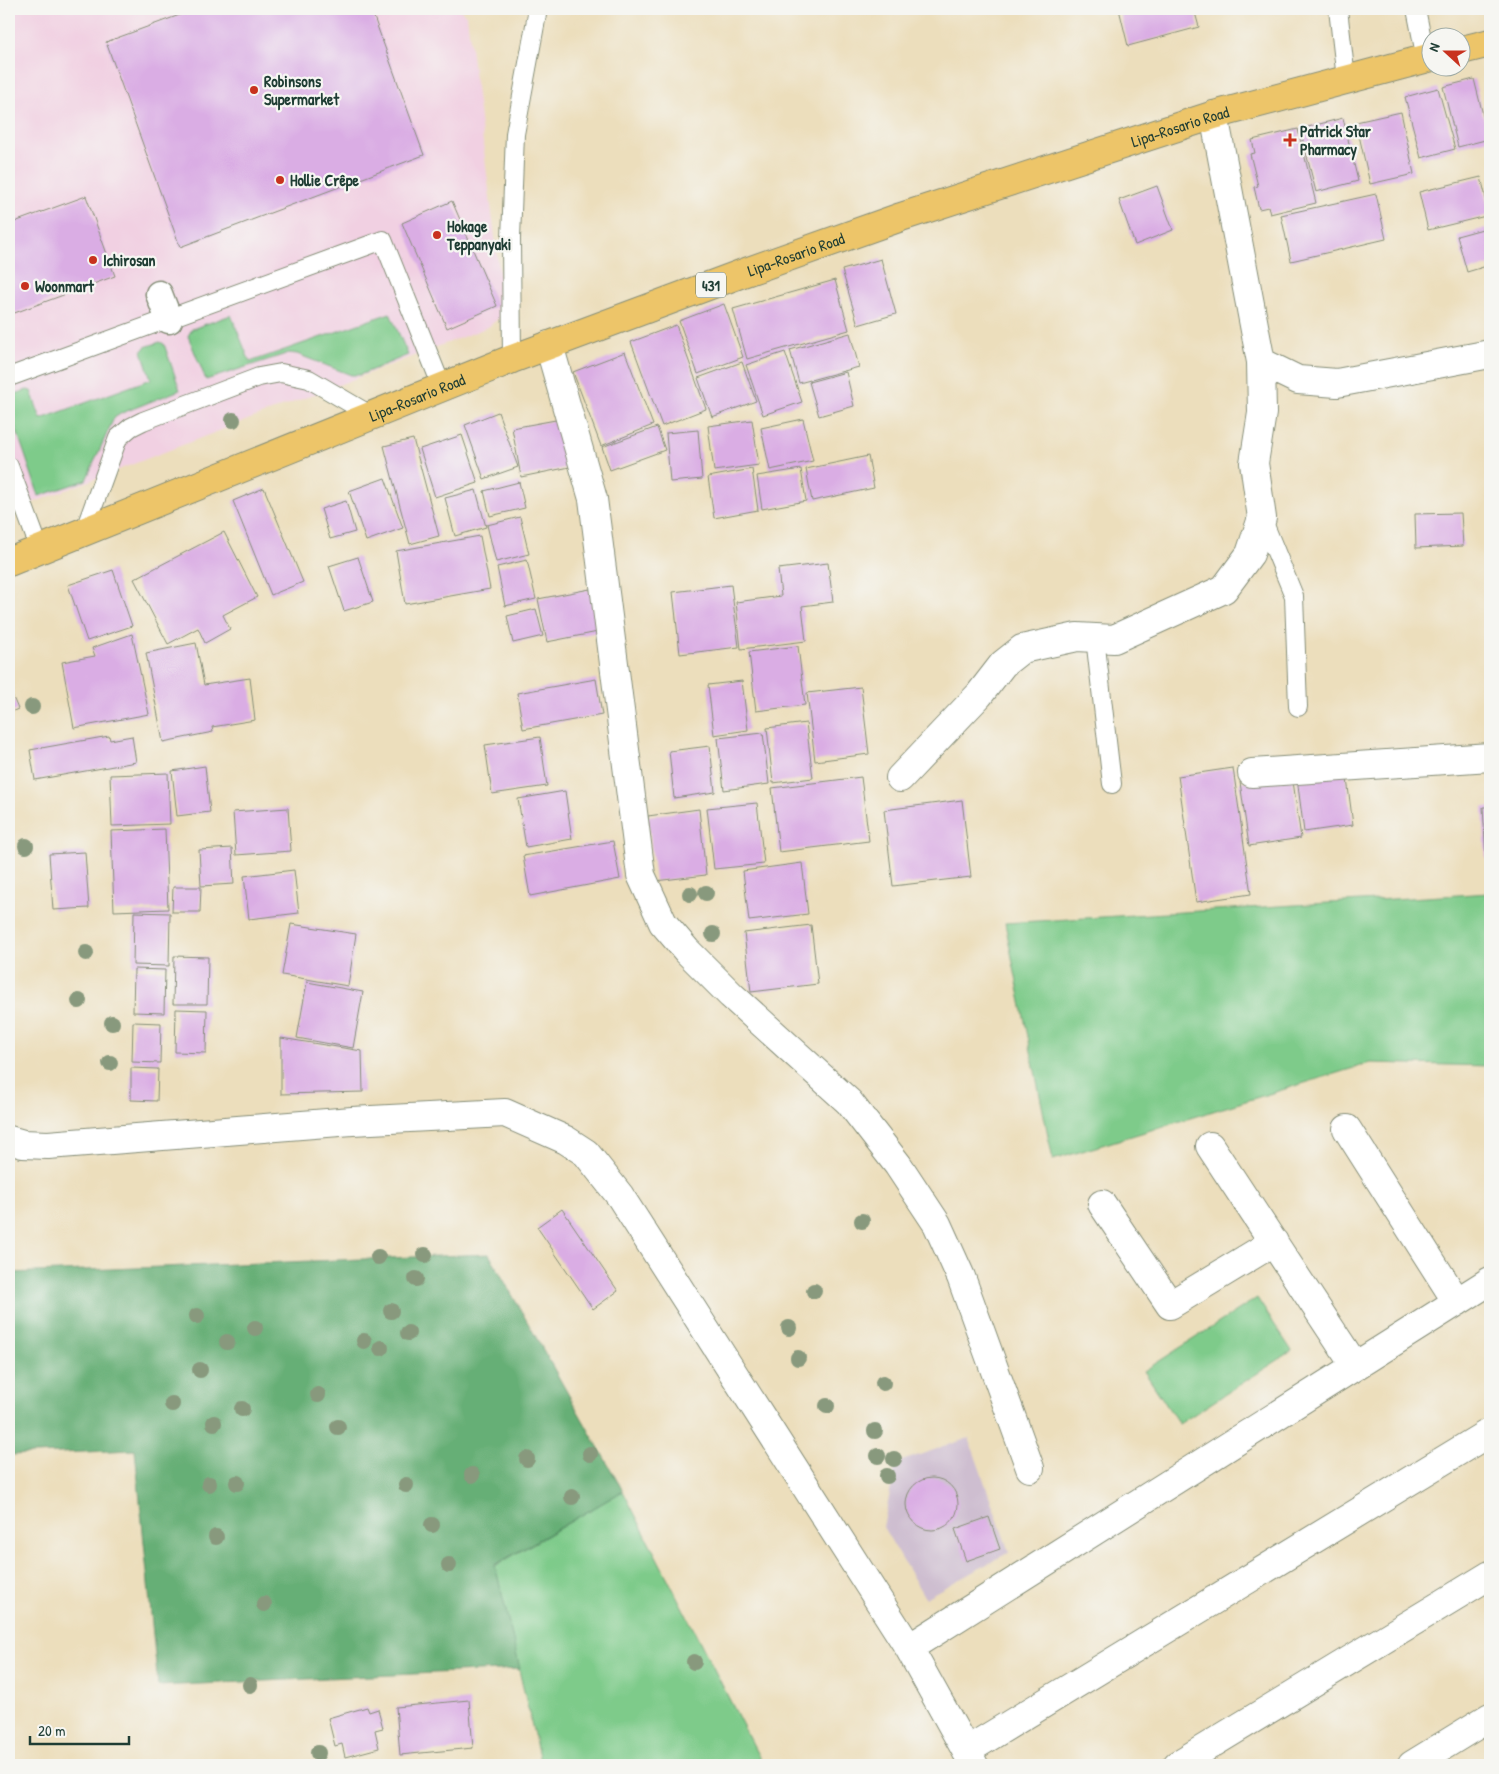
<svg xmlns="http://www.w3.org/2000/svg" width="1499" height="1774" font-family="'Patrick Hand',sans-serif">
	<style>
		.built { fill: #f1d0e2 }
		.industrial { fill: #cebed0 }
		.green { fill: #7ecb8a; stroke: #4e845f }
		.forest { fill: #66af76; stroke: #427655 }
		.building { fill: #daade4 }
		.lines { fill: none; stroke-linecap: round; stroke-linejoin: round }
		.service-casing { stroke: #868e78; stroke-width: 20 }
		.pedestrian-casing { stroke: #868e78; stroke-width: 29 }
		.minor-casing { stroke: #868e78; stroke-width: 30 }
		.primary-casing { stroke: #868e78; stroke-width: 30 }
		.service { stroke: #fff; stroke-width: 18 }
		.pedestrian { stroke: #fff; stroke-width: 26 }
		.minor { stroke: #fff; stroke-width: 28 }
		.primary { stroke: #edc569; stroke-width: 28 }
		.tree { fill: #88997d }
		.poi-dot { fill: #c8321e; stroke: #f6f6f2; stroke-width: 2 }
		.labels { text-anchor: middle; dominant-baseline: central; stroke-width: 4.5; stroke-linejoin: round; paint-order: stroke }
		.shield { fill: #f6f6f2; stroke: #60746d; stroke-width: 1 }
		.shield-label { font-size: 15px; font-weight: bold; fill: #1f3d34 }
		.poi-label { font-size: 16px; font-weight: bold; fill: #1f3d34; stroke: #f6f6f2; text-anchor: start }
		.street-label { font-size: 16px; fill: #1f3d34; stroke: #f6f6f2 }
	</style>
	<rect width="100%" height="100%" fill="#f6f6f2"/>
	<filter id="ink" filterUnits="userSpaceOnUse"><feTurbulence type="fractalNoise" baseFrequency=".02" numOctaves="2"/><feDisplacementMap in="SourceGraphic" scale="10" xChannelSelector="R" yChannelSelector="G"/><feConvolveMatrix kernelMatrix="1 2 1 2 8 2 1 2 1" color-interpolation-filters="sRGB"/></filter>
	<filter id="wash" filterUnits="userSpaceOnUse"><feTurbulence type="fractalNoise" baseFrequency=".0096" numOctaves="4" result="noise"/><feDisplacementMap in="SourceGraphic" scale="20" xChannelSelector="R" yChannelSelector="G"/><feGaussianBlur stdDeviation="1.12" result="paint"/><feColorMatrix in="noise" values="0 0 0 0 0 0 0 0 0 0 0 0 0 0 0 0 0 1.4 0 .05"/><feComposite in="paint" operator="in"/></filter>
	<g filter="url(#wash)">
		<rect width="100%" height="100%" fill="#ecdebc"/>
		<path class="built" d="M9,9H459L467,16L502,293L503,307L499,318L488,327L473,333L9,512Z"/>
		<path class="industrial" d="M969,1438L1009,1552L925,1598L883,1527L896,1463Z"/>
		<path class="green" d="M390,313L408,355L360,375H351L297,354L289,353L206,380L188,336L192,329L231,315L250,362Z
			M160,342L164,344L180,390L122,413L114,418L86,480L39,496L9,408V396L27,390L31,391L41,419L151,379L142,351L145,347Z
			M1490,893V1066L1370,1063L1053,1160L1005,923Z
			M1257,1298L1292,1351L1179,1424L1144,1371Z
			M623,1491L763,1765H541L495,1566Z"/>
		<path class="forest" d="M489,1254L623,1491L495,1565L520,1669L158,1686L135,1450L9,1455V1273Z"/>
		<g id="blocks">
			<path class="building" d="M196,9H371L424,155L180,247L106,42Z
				M1119,9H1194L1199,27L1128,46Z
				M1474,79L1489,139L1458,147L1443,87Z
				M1438,88L1455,149L1421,158L1405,97Z
				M1401,112L1414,174L1370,184L1356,122Z
				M1343,118L1358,181L1316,192L1300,129Z
				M1298,129L1316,203L1270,214L1268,207L1259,209L1254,187L1258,186L1250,154L1255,153L1252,140Z
				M1481,177L1490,215L1428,230L1419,192Z
				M1157,186L1173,230L1135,245L1119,200Z
				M1376,194L1386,239L1291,261L1281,215Z
				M86,196L115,276L9,315V224Z
				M452,201L497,306L447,328L402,223Z
				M1490,227V265L1467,272L1457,236Z
				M881,259L896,314L858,325L842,270Z
				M835,280L849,330L747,359L733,309Z
				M724,304L743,357L698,374L679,321Z
				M676,325L706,409L662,426L631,342Z
				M850,333L859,367L799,383L790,350Z
				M625,352L653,425L601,446L573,372Z
				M785,352L802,402L763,415L746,365Z
				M742,362L756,401L712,417L698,378Z
				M846,372L854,406L819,416L809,382Z
				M498,412L518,467L484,479L465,425Z
				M561,419L570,467L521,477L512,428Z
				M803,419L813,461L770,470L761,428Z
				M752,420L759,465L714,471L708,426Z
				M657,427L665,450L610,470L602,447Z
				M698,430L702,479L670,482L666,433Z
				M462,435L478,483L435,497L420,449Z
				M413,439L439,536L410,544L384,446Z
				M868,456L874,488L812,501L806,469Z
				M752,469L758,510L714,518L708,477Z
				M801,469L806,501L762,509L757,476Z
				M385,478L403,528L366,541L349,491Z
				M519,482L525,508L490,516L484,491Z
				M264,488L303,582L271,595L233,501Z
				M476,490L486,527L455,536L445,498Z
				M346,501L355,532L330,539L321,509Z
				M1461,513L1463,546L1416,548L1415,514Z
				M520,517L529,554L496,562L487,525Z
				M224,532L257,597L223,615L230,629L205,643L198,628L168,644L134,579Z
				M480,536L490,589L405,604L396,551Z
				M358,557L373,602L344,611L329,566Z
				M527,560L536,599L505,606L497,567Z
				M828,563L833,602L802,606L806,641L741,649L736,602L781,596L778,569Z
				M113,570L132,626L87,641L68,585Z
				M731,585L739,647L680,654L673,592Z
				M590,589L598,632L547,642L538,599Z
				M536,609L543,636L513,643L507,616Z
				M132,634L149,714L74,728L62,662L95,656L92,648Z
				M196,643L204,685L250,678L255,720L212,727L213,732L163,742L146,653Z
				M798,646L805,705L756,711L749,652Z
				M596,679L602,715L523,729L517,693Z
				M742,681L748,730L714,735L708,685Z
				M861,687L869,754L815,761L807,693Z
				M9,688L18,709L9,713Z
				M806,723L813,778L773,783L767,728Z
				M763,733L769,784L724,790L718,738Z
				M109,736L110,740L132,736L136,762L35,780L30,750Z
				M540,737L547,786L492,794L485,745Z
				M710,746L715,792L674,798L669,751Z
				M205,766L210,812L177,816L172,771Z
				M1233,768L1251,894L1196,902L1178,776Z
				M1346,771L1353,825L1304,832L1297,778Z
				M168,773L170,824L112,826L110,775Z
				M1292,774L1301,838L1249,846L1240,782Z
				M861,777L869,841L779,852L772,788Z
				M565,791L572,839L526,847L518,799Z
				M962,800L971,877L893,886L884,810Z
				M757,803L764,864L714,869L707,808Z
				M1483,807H1490V858L1486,859Z
				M288,808L291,851L236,855L233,812Z
				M699,809L706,875L655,881L648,816Z
				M165,829L168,909L114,911L111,831Z
				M613,841L620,879L530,896L523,856Z
				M232,848L234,884L201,886L199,850Z
				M85,852L89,908L53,910L49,854Z
				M802,863L808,914L749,921L743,871Z
				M294,870L299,913L249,919L244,876Z
				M173,887H201L200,912H172Z
				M134,912L170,913L169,966L133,965Z
				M291,924L356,934L348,986L282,975Z
				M811,925L818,984L751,992L744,933Z
				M174,956L208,957L207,1004H173Z
				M134,969L165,970L164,1013L133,1012Z
				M307,982L363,992L353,1048L297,1038Z
				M176,1009L207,1010L206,1053L175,1052Z
				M133,1022L161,1023L160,1063L132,1062Z
				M281,1038L362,1051L363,1092L281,1094Z
				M131,1068L158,1069L157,1101L131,1100Z
				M562,1209L618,1291L593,1309L537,1227Z
				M906 1504a26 26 0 1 1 52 0a26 26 0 1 1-52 0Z
				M989,1517L1000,1549L966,1561L955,1529Z
				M469,1700L473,1748L400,1755L396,1707Z
				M367,1707L369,1712L378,1709L383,1728L375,1730L379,1748L345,1757L342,1744L335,1746L328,1718Z"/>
		</g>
	</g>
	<g filter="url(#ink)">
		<use href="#blocks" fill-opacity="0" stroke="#868e78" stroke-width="1"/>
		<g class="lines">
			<g class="service-casing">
				<path id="service" d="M1338,9L1346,79
					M1416,9L1426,59
					M512,359L511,238L515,134L538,9
					M9,377L383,240L442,387
					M9,466L40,550
					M1262,518L1294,596L1298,707
					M84,532L118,438L131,427L143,421L259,377L281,373L309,379L372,416
					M1095,638L1112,784"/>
			</g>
			<g class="pedestrian-casing">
				<path id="pedestrian" d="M159,294L169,320"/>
			</g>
			<g class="minor-casing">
				<path id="minor" d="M1214,115L1261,362
					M549,345L593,499L641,875L663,923L687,951L731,995L849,1102L898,1165L937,1224L961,1277L1030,1468
					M1252,773L1490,757
					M900,778L979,695L1003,664L1022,649L1077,637L1114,639L1224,589L1250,554L1262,518L1254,463L1262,413L1261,362L1298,380L1337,383L1490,354
					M1347,1129L1457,1302
					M9,1140L23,1144L48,1145L352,1121L505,1113L566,1140L586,1153L620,1196L909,1648L974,1765
					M1210,1146L1355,1366
					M1102,1204L1170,1305L1274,1242
					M909,1648L1490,1281
					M966,1751L1490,1432
					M1177,1765L1490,1575
					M1412,1765L1490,1717"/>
			</g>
			<g class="primary-casing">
				<g id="primary">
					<path d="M1462,50L1490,43"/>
					<path id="s1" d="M9,562L512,359L743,273L901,217L1214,115L1432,57"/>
				</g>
			</g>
			<use href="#service" class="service"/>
			<use href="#pedestrian" class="pedestrian"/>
			<use href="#minor" class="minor"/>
			<use href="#primary" class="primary"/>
		</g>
		<g class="tree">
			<circle cx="233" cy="420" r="8"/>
			<circle cx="32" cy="707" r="8"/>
			<circle cx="26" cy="846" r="8"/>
			<circle cx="706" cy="893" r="8"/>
			<circle cx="690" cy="894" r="8"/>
			<circle cx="713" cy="934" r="8"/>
			<circle cx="86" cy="953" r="8"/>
			<circle cx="79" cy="1001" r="8"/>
			<circle cx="112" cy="1023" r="8"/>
			<circle cx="110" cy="1063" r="8"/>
			<circle cx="862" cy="1221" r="8"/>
			<circle cx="425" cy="1255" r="8"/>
			<circle cx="378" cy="1257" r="8"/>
			<circle cx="416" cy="1279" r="8"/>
			<circle cx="814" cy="1291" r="8"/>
			<circle cx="391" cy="1311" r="8"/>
			<circle cx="197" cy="1316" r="8"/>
			<circle cx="255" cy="1328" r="8"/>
			<circle cx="789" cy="1328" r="8"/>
			<circle cx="408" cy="1333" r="8"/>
			<circle cx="364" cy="1341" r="8"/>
			<circle cx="227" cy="1342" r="8"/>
			<circle cx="381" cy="1348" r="8"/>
			<circle cx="798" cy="1358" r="8"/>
			<circle cx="200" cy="1370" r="8"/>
			<circle cx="883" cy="1383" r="8"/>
			<circle cx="318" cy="1395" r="8"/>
			<circle cx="172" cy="1404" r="8"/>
			<circle cx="827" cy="1406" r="8"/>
			<circle cx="242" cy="1409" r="8"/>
			<circle cx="214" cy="1423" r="8"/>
			<circle cx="338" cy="1427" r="8"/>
			<circle cx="875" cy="1431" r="8"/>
			<circle cx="590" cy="1454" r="8"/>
			<circle cx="878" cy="1456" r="8"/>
			<circle cx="527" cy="1459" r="8"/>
			<circle cx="894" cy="1459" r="8"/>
			<circle cx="472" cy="1475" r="8"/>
			<circle cx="887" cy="1476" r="8"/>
			<circle cx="237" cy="1483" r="8"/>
			<circle cx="209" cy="1484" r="8"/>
			<circle cx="406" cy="1485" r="8"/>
			<circle cx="572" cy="1497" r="8"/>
			<circle cx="432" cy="1525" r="8"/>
			<circle cx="216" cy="1537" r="8"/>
			<circle cx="449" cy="1565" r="8"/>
			<circle cx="264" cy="1604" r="8"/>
			<circle cx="694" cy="1662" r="8"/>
			<circle cx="250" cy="1685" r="8"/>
			<circle cx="318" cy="1753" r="8"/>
		</g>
	</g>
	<g class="poi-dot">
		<circle cx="254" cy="90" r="5"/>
		<path d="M1287.5 132.5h5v5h5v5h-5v5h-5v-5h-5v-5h5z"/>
		<circle cx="280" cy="180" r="5"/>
		<circle cx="437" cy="235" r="5"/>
		<circle cx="93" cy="260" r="5"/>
		<circle cx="25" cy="286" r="5"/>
	</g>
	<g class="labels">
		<rect class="shield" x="696" y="272.5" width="30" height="25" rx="4"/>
		<g class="shield-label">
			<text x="711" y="285">431</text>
		</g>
		<g class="poi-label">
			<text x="264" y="81">Robinsons<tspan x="264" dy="18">Supermarket</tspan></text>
			<text x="1300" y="131">Patrick Star<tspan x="1300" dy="18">Pharmacy</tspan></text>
			<text x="290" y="180">Hollie Crêpe</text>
			<text x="447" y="226">Hokage<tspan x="447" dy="18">Teppanyaki</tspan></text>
			<text x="103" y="260">Ichirosan</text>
			<text x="35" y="286">Woonmart</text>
		</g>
		<g class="street-label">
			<text stroke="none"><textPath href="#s1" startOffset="1250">Lipa-Rosario Road</textPath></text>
			<text stroke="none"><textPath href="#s1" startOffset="845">Lipa-Rosario Road</textPath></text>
			<text stroke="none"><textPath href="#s1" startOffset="440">Lipa-Rosario Road</textPath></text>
		</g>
	</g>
	<rect width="1499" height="1774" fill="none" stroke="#f6f6f2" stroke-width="30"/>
	<g transform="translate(1446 52) rotate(291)"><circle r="24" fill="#f6f6f2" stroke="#a0aca6"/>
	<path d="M0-4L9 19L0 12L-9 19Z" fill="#c8321e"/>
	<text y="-8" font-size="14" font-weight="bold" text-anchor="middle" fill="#1f3d34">N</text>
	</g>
	<path d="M30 1736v8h99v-8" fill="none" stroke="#1f3d34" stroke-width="2.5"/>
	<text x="38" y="1736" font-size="15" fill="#1f3d34" stroke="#f6f6f2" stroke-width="4" paint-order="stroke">20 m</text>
</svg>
